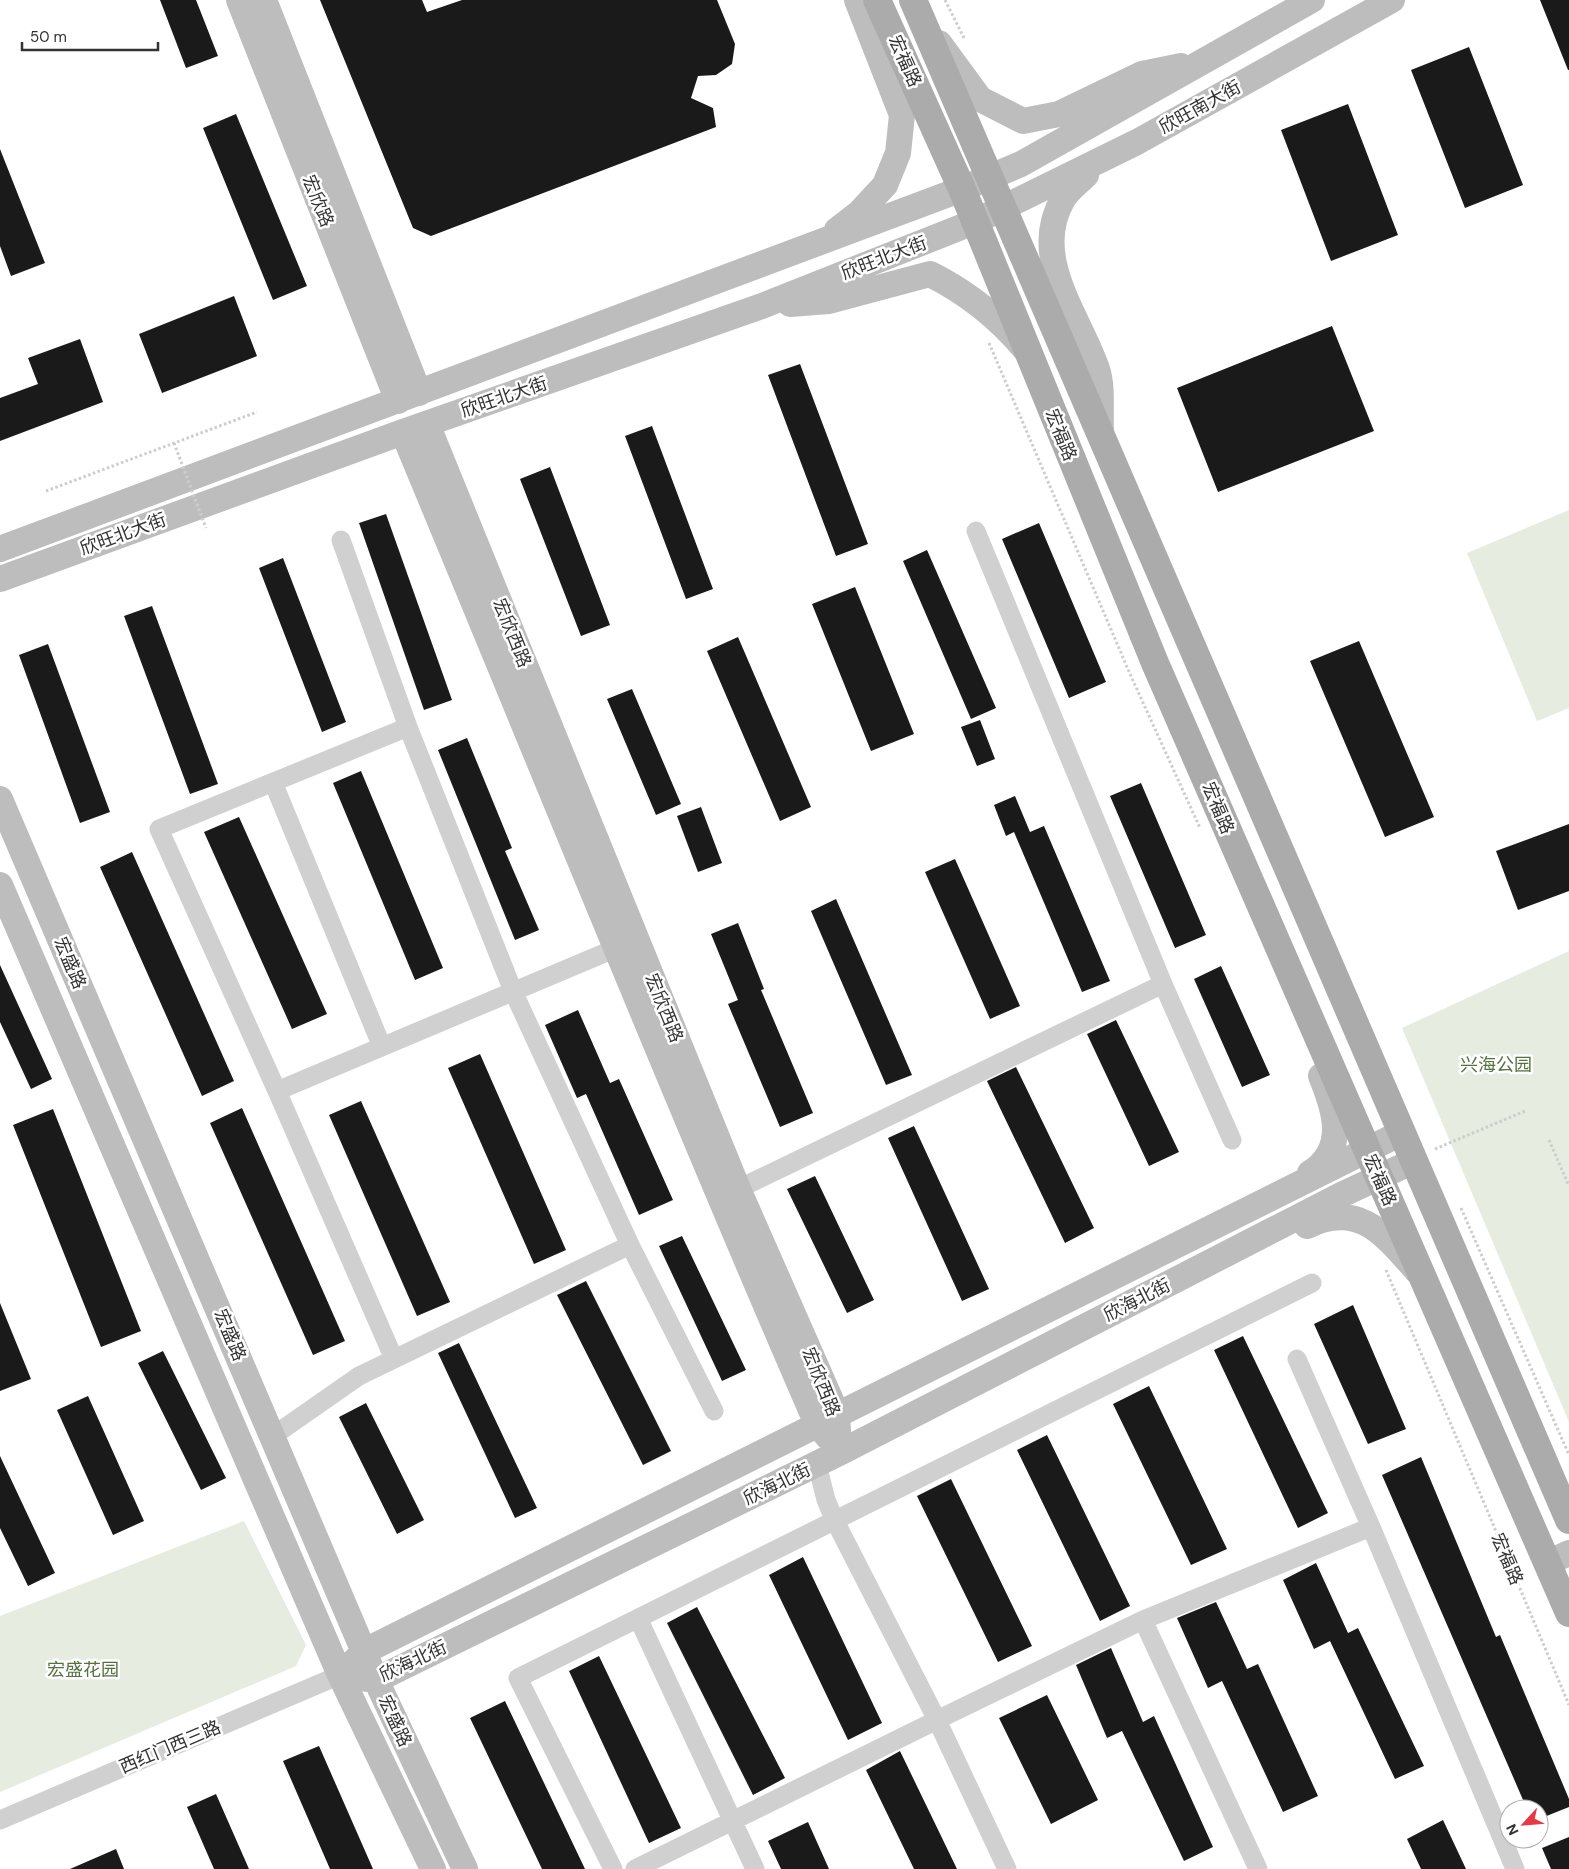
<svg xmlns="http://www.w3.org/2000/svg" width="1569" height="1869" font-family="'DM Sans','Noto Sans SC',sans-serif">
	<style>
		.green { fill: #e6ecdf }
		.building { fill: #1a1a1a }
		.lines { fill: none; stroke-linecap: round; stroke-linejoin: round }
		.path { stroke: #cdcdcd; stroke-width: 3; stroke-dasharray: 2.5 2.5; stroke-linecap: butt }
		.street { stroke: #d0d0d0; stroke-width: 19 }
		.secondary { stroke: #bdbdbd; stroke-width: 26 }
		.primary { stroke: #ababab; stroke-width: 28 }
		.path-bridge { stroke: #cdcdcd; stroke-width: 3; stroke-dasharray: 2.5 2.5; stroke-linecap: butt }
		.labels { text-anchor: middle; dominant-baseline: central; stroke-width: 5; stroke-linejoin: round; paint-order: stroke }
		.street-label { font-size: 18px; fill: #333; stroke: #fff }
		.park-label { font-size: 18px; fill: #56703f; stroke: #fff }
	</style>
	<rect width="100%" height="100%" fill="#fff"/>
	<path class="green" d="M1569,510V708L1537,721L1467,553Z
		M1569,951V1422L1402,1028Z
		M244,1521L306,1645L296,1666L0,1792V1616Z"/>
	<path class="building" d="M160,0H196L218,56L186,68Z
		M320,0H422L427,12L462,0H717L735,44L732,64L716,75L698,76L691,98L713,108L716,127L431,236L413,228Z
		M1540,0H1569V70H1568Z
		M1469,47L1523,185L1465,208L1411,70Z
		M1348,104L1398,235L1331,261L1281,130Z
		M236,114L307,286L273,300L203,128Z
		M0,149L45,263L11,276L0,246Z
		M234,296L257,356L162,393L139,334Z
		M1332,326L1374,431L1218,492L1177,388Z
		M80,339L103,402L0,441V398L38,384L28,358Z
		M800,364L868,544L836,556L768,375Z
		M652,426L713,589L686,599L625,436Z
		M550,467L610,625L581,636L520,479Z
		M386,514L452,700L424,710L359,523Z
		M1039,523L1106,682L1069,698L1002,539Z
		M927,550L996,708L971,719L903,561Z
		M283,558L346,722L322,732L259,568Z
		M855,587L914,734L871,751L812,604Z
		M152,606L218,784L190,794L124,616Z
		M738,637L811,807L780,821L707,651Z
		M1359,641L1434,817L1385,837L1310,661Z
		M48,644L110,812L80,823L19,655Z
		M632,689L681,804L656,815L607,699Z
		M980,720L995,759L977,766L961,727Z
		M467,738L512,848L505,851L539,930L515,940L438,750Z
		M361,771L443,968L415,980L333,783Z
		M1141,783L1206,935L1175,948L1110,796Z
		M1015,796L1030,832L1044,826L1110,981L1082,992L1014,832L1006,836L994,805Z
		M701,807L722,863L698,872L677,816Z
		M239,817L327,1014L292,1029L204,832Z
		M1569,824V891L1518,910L1496,851Z
		M132,852L234,1081L202,1096L100,867Z
		M955,859L1020,1006L990,1019L925,872Z
		M836,899L912,1075L886,1085L811,911Z
		M738,923L764,989L761,990L813,1113L780,1127L728,1004L738,1000L711,934Z
		M0,965L52,1079L31,1089L0,1022Z
		M1221,966L1270,1075L1242,1087L1194,979Z
		M578,1010L610,1083L619,1079L673,1200L639,1215L586,1094L577,1098L545,1025Z
		M1116,1020L1179,1152L1149,1166L1087,1034Z
		M480,1054L566,1250L534,1264L448,1068Z
		M1016,1067L1094,1228L1065,1243L987,1081Z
		M361,1101L450,1302L417,1316L329,1115Z
		M242,1108L345,1341L313,1355L210,1123Z
		M53,1109L141,1331L101,1347L13,1125Z
		M914,1126L989,1289L962,1301L888,1138Z
		M815,1176L874,1300L847,1313L787,1189Z
		M682,1236L746,1370L722,1381L659,1246Z
		M586,1281L671,1451L643,1465L557,1295Z
		M0,1303L31,1379L0,1391Z
		M1353,1305L1406,1429L1368,1444L1314,1324Z
		M1243,1336L1328,1513L1298,1528L1214,1350Z
		M459,1343L537,1508L515,1518L438,1353Z
		M163,1351L226,1478L201,1490L138,1363Z
		M1149,1386L1227,1549L1191,1565L1113,1404Z
		M88,1396L144,1521L113,1535L57,1410Z
		M366,1403L424,1520L397,1534L339,1417Z
		M1047,1435L1130,1606L1100,1621L1017,1450Z
		M0,1456L55,1573L28,1586L0,1528Z
		M1421,1457L1496,1637L1500,1635L1569,1799V1807L1539,1819V1809H1527L1382,1475Z
		M951,1479L1032,1646L998,1662L917,1496Z
		M803,1557L882,1723L848,1740L769,1575Z
		M1316,1563L1348,1633L1358,1628L1424,1766L1395,1779L1330,1641L1314,1649L1283,1580Z
		M1216,1602L1247,1669L1258,1664L1318,1796L1283,1812L1222,1681L1208,1688L1177,1618Z
		M697,1607L785,1778L753,1795L667,1623Z
		M1111,1648L1143,1722L1154,1716L1213,1847L1184,1861L1122,1731L1107,1738L1076,1665Z
		M599,1656L681,1828L649,1843L569,1671Z
		M1047,1695L1098,1800L1051,1824L999,1718Z
		M505,1701L585,1869H542L470,1718Z
		M319,1746L373,1869H330L283,1761Z
		M900,1751L957,1869H914L866,1770Z
		M216,1794L249,1869H214L187,1807Z
		M1443,1820L1466,1869H1421L1407,1839Z
		M808,1822L829,1869H781L768,1841Z
		M1569,1837V1869H1551L1542,1848Z
		M116,1849L124,1869H70Z"/>
	<g class="lines">
		<path class="path" d="M945,0L964,38
			M989,343L1130,674L1200,828
			M46,491L257,412
			M1549,1140L1569,1186
			M1435,1149L1525,1111
			M1461,1208L1569,1455
			M1386,1270L1569,1705"/>
		<path class="street" d="M341,540L408,727L513,991L630,1245L714,1411
			M273,782L382,1047
			M1163,984L1232,1140
			M277,1091L159,829L408,727
			M738,1189L1163,984L976,531
			M394,1359L277,1091L626,944
			M1297,1359L1371,1527L1515,1869
			M273,1436L359,1376L630,1245
			M817,1464L826,1500L835,1521L937,1720L1143,1620L1371,1527
			M638,1618L755,1869
			M1143,1620L1258,1869
			M0,1820L340,1675
			M613,1869L518,1678L1312,1283
			M635,1869L937,1720L1007,1869"/>
		<path class="secondary" d="M239,0L398,401
			M264,0L419,393
			M939,43L980,99L1023,121L1059,114L1142,74L1181,66
			M1086,175C1079,182 1068,190 1063,199C1029,257 1079,316 1097,369C1103,387 1100,411 1101,430
			M837,230L859,213L885,185L898,153L902,115L857,0
			M790,304L829,301L930,274C968,293 998,317 1025,349
			M427,424L738,1189L837,1414L838,1431
			M403,432C541,763 674,1095 817,1424L828,1437
			M0,549L962,189L1021,164L1312,0
			M0,579L403,432L762,306L974,222L1137,142L1392,0
			M0,799L376,1680L465,1869
			M0,885L340,1675L433,1869
			M1310,1173C1348,1149 1335,1110 1321,1076
			M1307,1226C1359,1200 1385,1235 1417,1271
			M1547,1563L1569,1553
			M340,1675L376,1680L841,1452L1341,1195L1414,1161
			M340,1675L365,1651L1401,1133"/>
		<path class="primary" d="M877,0L962,189L1155,663L1569,1613
			M913,0C1134,505 1349,1014 1569,1520"/>
		<path class="path-bridge" d="M174,443L206,528"/>
	</g>
	<g class="labels">
		<g class="street-label">
			<text transform="translate(905 61) rotate(66)">宏福路</text>
			<text transform="translate(1200 107) rotate(-29)">欣旺南大街</text>
			<text transform="translate(318 201) rotate(68)">宏欣路</text>
			<text transform="translate(884 258) rotate(-21)">欣旺北大街</text>
			<text transform="translate(504 397) rotate(-19)">欣旺北大街</text>
			<text transform="translate(1061 435) rotate(68)">宏福路</text>
			<text transform="translate(123 534) rotate(-20)">欣旺北大街</text>
			<text transform="translate(512 633) rotate(68)">宏欣西路</text>
			<text transform="translate(1218 808) rotate(67)">宏福路</text>
			<text transform="translate(70 963) rotate(67)">宏盛路</text>
			<text transform="translate(664 1008) rotate(68)">宏欣西路</text>
			<text transform="translate(1380 1180) rotate(66)">宏福路</text>
			<text transform="translate(1137 1300) rotate(-27)">欣海北街</text>
			<text transform="translate(230 1335) rotate(67)">宏盛路</text>
			<text transform="translate(821 1382) rotate(68)">宏欣西路</text>
			<text transform="translate(777 1484) rotate(-26)">欣海北街</text>
			<text transform="translate(1507 1559) rotate(67)">宏福路</text>
			<text transform="translate(413 1661) rotate(-25)">欣海北街</text>
			<text transform="translate(395 1721) rotate(65)">宏盛路</text>
			<text transform="translate(170 1747) rotate(-23)">西红门西三路</text>
		</g>
		<g class="park-label">
			<text x="1496" y="1065">兴海公园</text>
			<text x="83" y="1670">宏盛花园</text>
		</g>
	</g>
	<g transform="translate(1524 1824) rotate(244)"><circle r="24" fill="#ffffff" stroke="#adadad"/>
	<path d="M0-4L9 19L0 12L-9 19Z" fill="#e63946"/>
	<text y="-8" font-size="14" font-weight="bold" text-anchor="middle" fill="#333333">N</text>
	</g>
	<path d="M22 42v8h136v-8" fill="none" stroke="#333333" stroke-width="2.5"/>
	<text x="30" y="42" font-size="15" fill="#333333" stroke="#ffffff" stroke-width="4" paint-order="stroke">50 m</text>
</svg>
